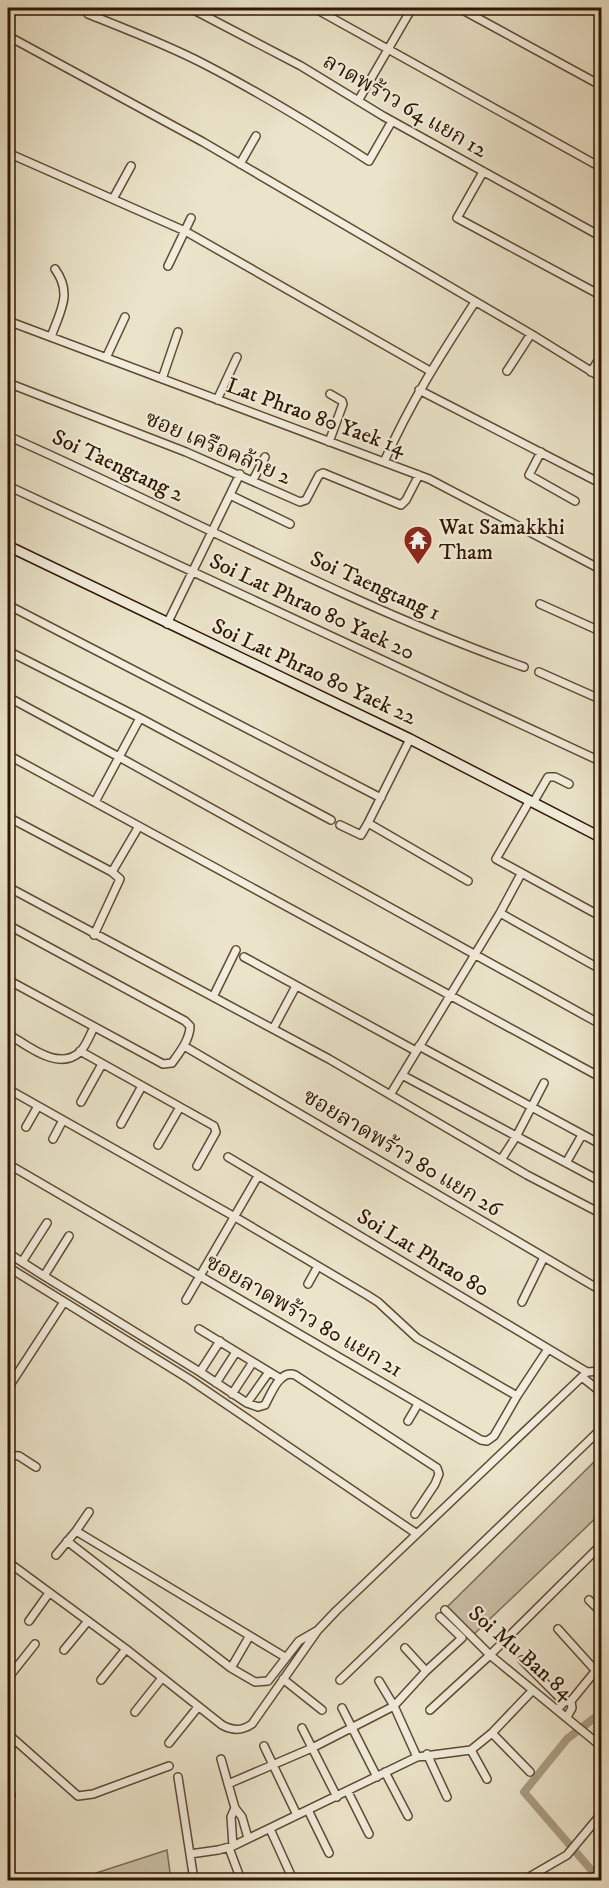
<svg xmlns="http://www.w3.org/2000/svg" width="609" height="1888" font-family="'IM FELL DW Pica','Noto Serif Thai',serif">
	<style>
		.green { fill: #cbc1a8; stroke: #7e6c54; stroke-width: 1.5 }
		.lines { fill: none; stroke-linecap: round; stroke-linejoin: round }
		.canal { stroke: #ab9e85; stroke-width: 8 }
		.street-casing { stroke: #5f4a32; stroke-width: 10 }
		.secondary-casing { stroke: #301600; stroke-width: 12 }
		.street { stroke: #f2eddd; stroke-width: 7 }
		.secondary { stroke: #f2eddd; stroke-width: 9 }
		.labels { text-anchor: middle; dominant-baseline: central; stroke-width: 4.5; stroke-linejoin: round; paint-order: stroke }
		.street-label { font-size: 22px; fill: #301600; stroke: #f2eddd }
		.poi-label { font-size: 22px; fill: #301600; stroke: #f2eddd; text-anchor: start }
	</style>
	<rect width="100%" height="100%" fill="#ebe4ca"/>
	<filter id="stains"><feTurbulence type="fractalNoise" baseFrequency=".00333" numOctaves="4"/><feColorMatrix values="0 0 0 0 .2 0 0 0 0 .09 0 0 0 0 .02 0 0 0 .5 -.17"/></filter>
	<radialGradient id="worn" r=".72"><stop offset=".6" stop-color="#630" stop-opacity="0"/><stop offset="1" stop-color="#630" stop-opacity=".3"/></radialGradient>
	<path class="green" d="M601,1455V1513L470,1638L443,1611Z
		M167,1850L171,1880H98L96,1873Z"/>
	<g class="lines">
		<path class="canal" d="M600,1880L524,1792L567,1739L602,1712"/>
		<g class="street-casing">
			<path id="street" d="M190,8L301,66L383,116L602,237
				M314,8L602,168
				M459,8L602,86
				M590,8L602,14
				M8,9L9,8
				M88,14C128,30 168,45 206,65C262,94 316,127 369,161L392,121
				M8,36L203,142L531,334L602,378
				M358,101L412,8
				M8,153L185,231L430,371
				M240,164L256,136
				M483,172L457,218L602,296
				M113,199L131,166
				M168,266L191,218
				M8,284L10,277
				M8,321L429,479L602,570
				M51,337C60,311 73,294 55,269
				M106,358L125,317
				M507,371L531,334
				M591,372L602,354
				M162,379L178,332
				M8,383L186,452L300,502L306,500L319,475L323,473L401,505L406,500L419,475
				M419,390L602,484
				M217,400L237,357
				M8,436C180,512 346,604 524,667
				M329,442L343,404L342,401L330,394
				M541,452L529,475L575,501
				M384,462C410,403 440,356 475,302
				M253,480L265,457
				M8,486L602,762
				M230,495L290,524
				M540,604L602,632
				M8,605L381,798
				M167,624L240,474
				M8,651L140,718L331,820
				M539,672L602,700
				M8,697L119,757L602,1025
				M8,755L602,1078
				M95,802L140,718
				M529,802L496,859L602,917
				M533,803L548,777H555L569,784
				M8,817L112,872L120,879L94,935
				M368,823L468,881
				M340,825L361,835L368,823L410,739
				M112,872L139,826
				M8,887L329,1059L527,1175L602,1214
				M500,913L602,970
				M8,925L185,1021L190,1026C190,1039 180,1052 172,1063L163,1064L8,980
				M244,957L416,1051
				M213,997L236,950
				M273,1029L296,986
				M8,1034C27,1045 58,1072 80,1052C86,1046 90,1035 94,1027
				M184,1046L602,1291
				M419,1046L602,1145
				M80,1051L214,1126L216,1132L197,1166
				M402,1075L602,1182
				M8,1089L235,1217L367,1295L378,1302L417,1338L517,1396
				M390,1095L500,913L521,874
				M81,1102L102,1064
				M121,1124L142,1086
				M26,1127L38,1106
				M53,1139L63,1120
				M158,1145L180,1107
				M228,1157L587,1372L602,1371
				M501,1160L517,1135L544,1083
				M566,1163L582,1135
				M8,1164L481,1440L487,1441L494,1436L517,1396L548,1349
				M8,1253L22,1262L47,1223
				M22,1262L44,1276L69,1236
				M8,1267L189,1379L417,1534
				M44,1276L200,1372L247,1403L258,1407L265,1405C271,1394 280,1369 295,1375L437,1468L439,1474L435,1484L415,1514
				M308,1284L318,1266
				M186,1300L258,1176
				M522,1302L544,1257
				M199,1329L281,1379
				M200,1372L220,1341
				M582,1377L602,1393
				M216,1383L236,1352
				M8,1388L64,1302
				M232,1394L253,1362
				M247,1403L269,1372
				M408,1421L418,1404
				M8,1455L19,1456L36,1467
				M76,1531L89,1512
				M67,1541L231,1668L255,1682L268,1681L299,1641L318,1630
				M56,1555L76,1531L285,1657
				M8,1562L126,1649L222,1725C233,1731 242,1731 252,1724L318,1630L336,1611L587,1372
				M589,1600L602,1613
				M445,1610L490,1655L602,1747
				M29,1621L49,1593
				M558,1629L595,1670
				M405,1648L426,1671
				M64,1650L88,1621
				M522,1660L564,1702
				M231,1668L249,1637
				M8,1678L35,1644
				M283,1679L322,1710
				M101,1680L126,1649
				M340,1680L602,1428
				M379,1681L394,1706L417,1757
				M342,1708L377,1777
				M430,1710L490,1655L602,1544
				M557,1710L564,1702L571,1701L602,1663
				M135,1712L162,1678
				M567,1717L572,1708L571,1701
				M302,1728L337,1797
				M492,1733L530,1772
				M8,1734L78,1796L93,1794L169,1766
				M169,1743L198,1707
				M264,1746L297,1815
				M8,1749L15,1741
				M471,1750L487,1779
				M427,1754L447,1797
				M221,1759L235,1808L242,1817L248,1838
				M385,1772L408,1816
				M178,1777L194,1880
				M228,1784L312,1748L394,1706L426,1671L462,1638L440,1617
				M8,1792L11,1795
				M348,1792L369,1834
				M308,1810L329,1853
				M270,1829L290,1873
				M233,1846L231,1817L235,1808
				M229,1848L241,1880
				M190,1854L218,1850L233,1846L417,1757L471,1750L492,1733L532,1691
				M92,1879V1880
				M524,1880L567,1855L602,1813"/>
		</g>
		<g class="secondary-casing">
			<path id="secondary" d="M8,546L410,739L602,838"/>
		</g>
		<use href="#street" class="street"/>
		<use href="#secondary" class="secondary"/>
	</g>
	<defs>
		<g id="temple-pin" transform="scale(1.5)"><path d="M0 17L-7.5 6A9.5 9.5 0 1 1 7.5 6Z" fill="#8f2418" stroke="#f2eddd"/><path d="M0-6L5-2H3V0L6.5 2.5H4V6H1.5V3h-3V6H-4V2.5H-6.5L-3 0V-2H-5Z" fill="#fff"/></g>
	</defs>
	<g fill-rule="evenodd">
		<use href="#temple-pin" x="418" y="540"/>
	</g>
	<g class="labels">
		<g class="street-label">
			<text transform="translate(405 106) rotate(30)">ลาดพร้าว 64 แยก 12</text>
			<text transform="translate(316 417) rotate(20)">Lat Phrao 80 Yaek 14</text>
			<text transform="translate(218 448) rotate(23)">ซอย เครือคล้าย 2</text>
			<text transform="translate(118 466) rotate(25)">Soi Taengtang 2</text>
			<text transform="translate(375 586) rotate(24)">Soi Taengtang 1</text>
			<text transform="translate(312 607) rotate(25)">Soi Lat Phrao 80 Yaek 20</text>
			<text transform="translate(314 672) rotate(25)">Soi Lat Phrao 80 Yaek 22</text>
			<text transform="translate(402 1153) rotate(31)">ซอยลาดพร้าว 80 แยก 26</text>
			<text transform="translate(423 1253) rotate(31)">Soi Lat Phrao 80</text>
			<text transform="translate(304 1316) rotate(30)">ซอยลาดพร้าว 80 แยก 21</text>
			<text transform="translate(521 1653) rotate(41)">Soi Mu Ban 84</text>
		</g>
		<g class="poi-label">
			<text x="439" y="527">Wat Samakkhi<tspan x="439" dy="25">Tham</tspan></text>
		</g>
	</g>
	<rect width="609" height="1888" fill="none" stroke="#ebe4ca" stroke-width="30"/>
	<rect x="9" y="9" width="591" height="1870" fill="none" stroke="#301600" stroke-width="3"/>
	<rect x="15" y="15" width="579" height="1858" fill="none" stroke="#301600" stroke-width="1.5"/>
	<rect width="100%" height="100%" filter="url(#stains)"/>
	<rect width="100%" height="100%" fill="url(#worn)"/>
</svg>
